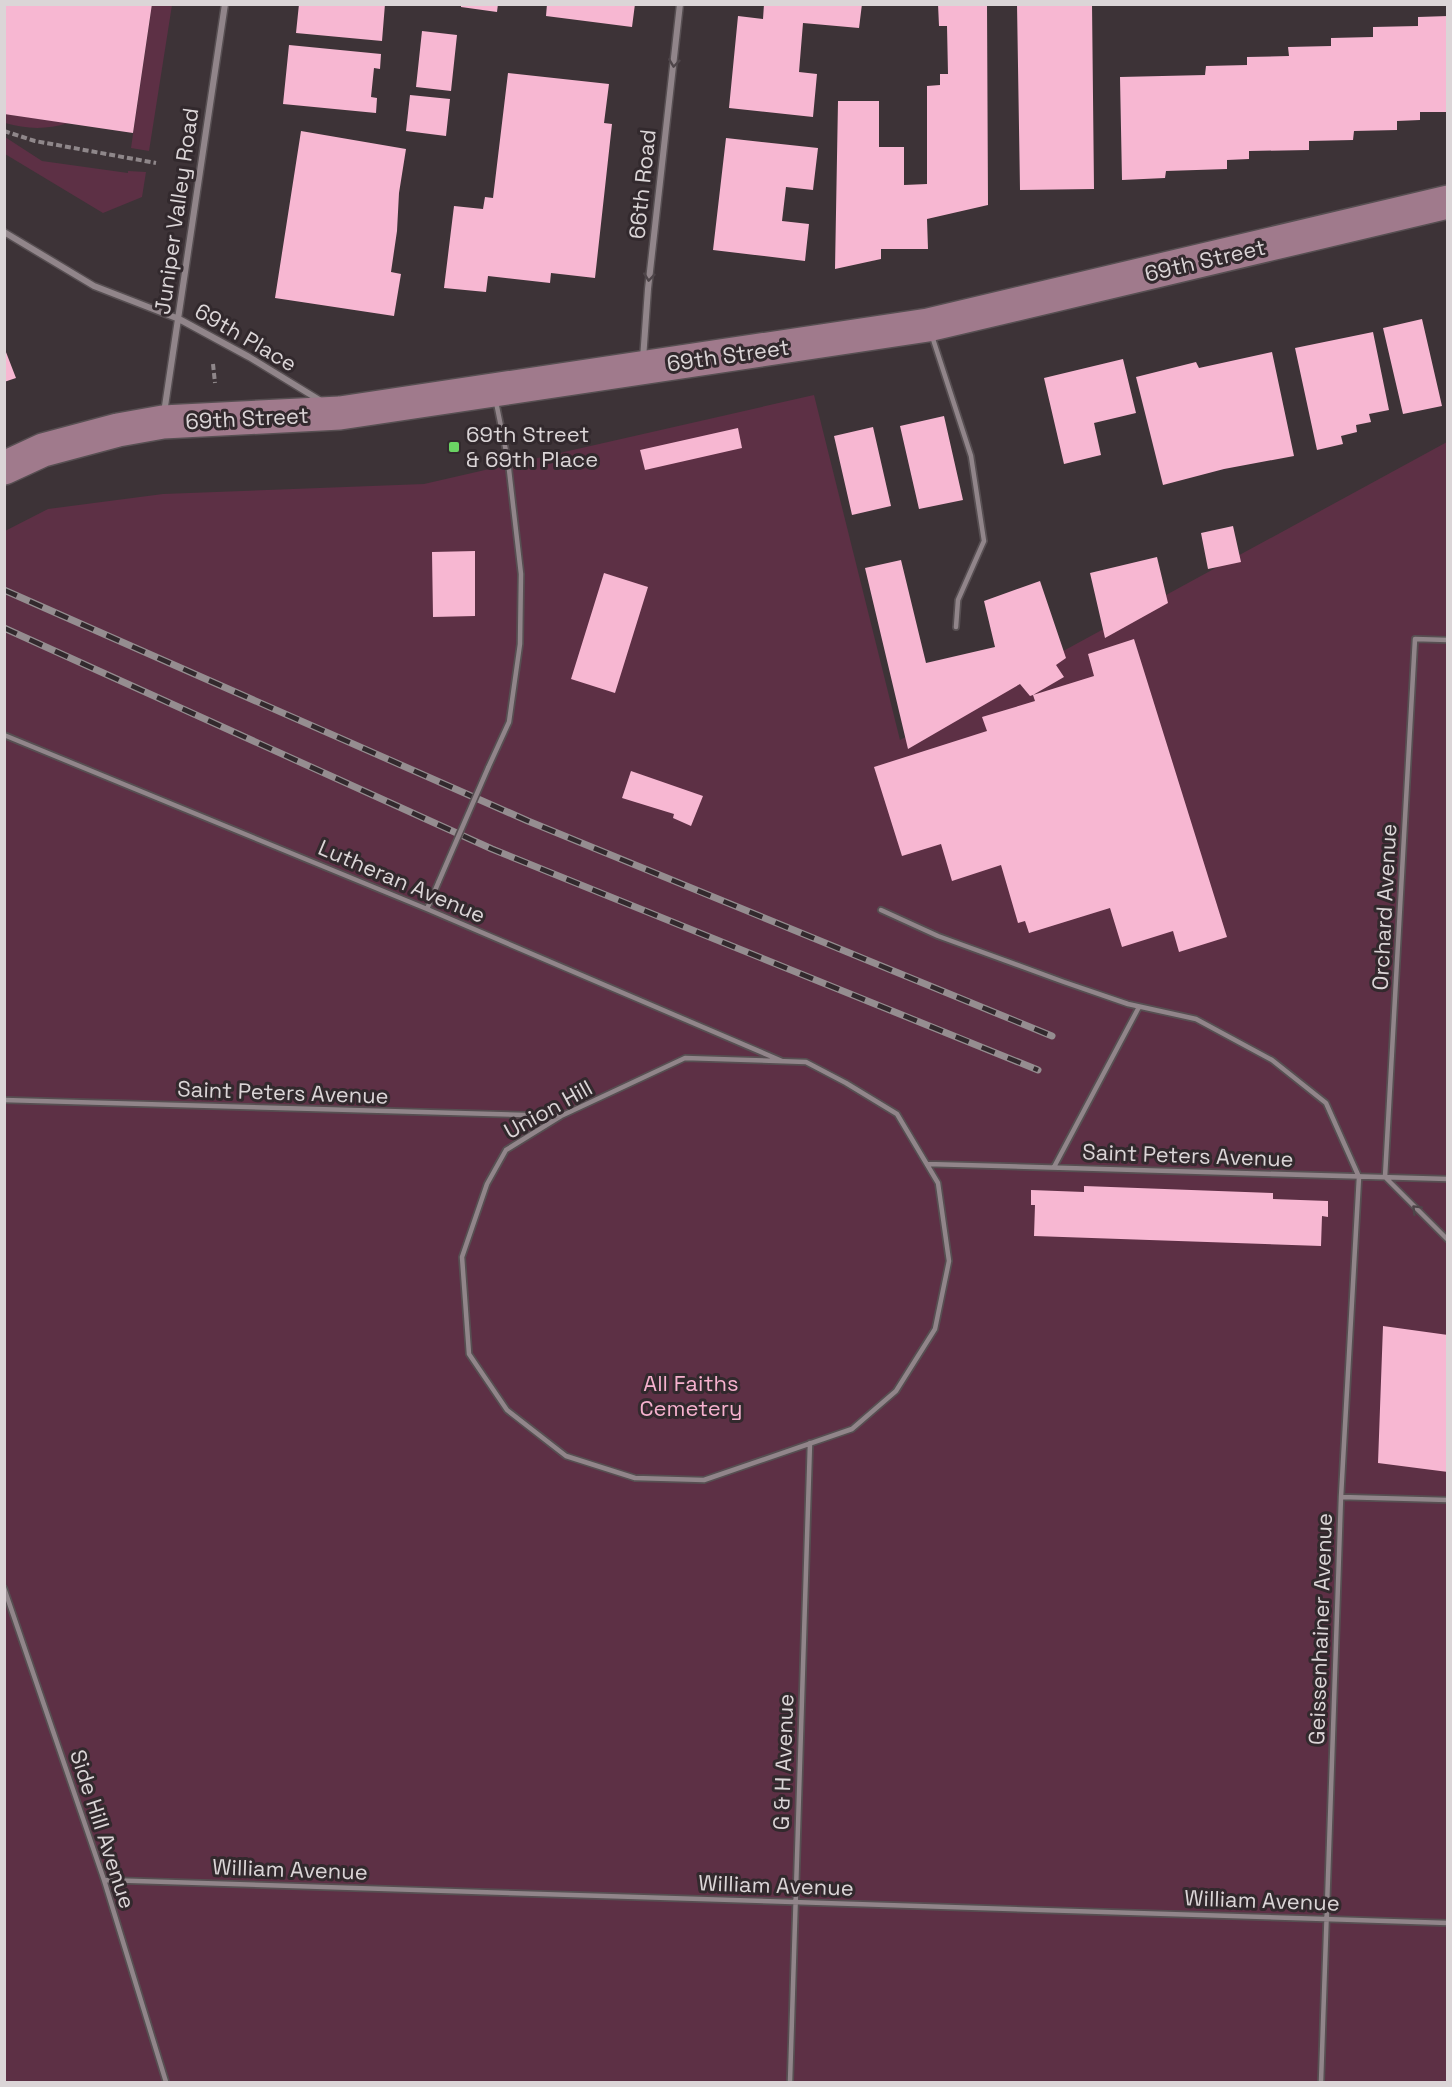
<svg xmlns="http://www.w3.org/2000/svg" width="1452" height="2087" font-family="'Space Grotesk',sans-serif">
	<style>
		.green { fill: #5d3045 }
		.building { fill: #f7b7d2 }
		.lines { fill: none; stroke-linecap: round; stroke-linejoin: round }
		.service-casing { stroke: #574f52; stroke-width: 8 }
		.minor-casing { stroke: #574f52; stroke-width: 9 }
		.secondary-casing { stroke: #574f52; stroke-width: 36 }
		.path { stroke: #8f878a; stroke-width: 4; stroke-dasharray: 6 3; stroke-linecap: butt }
		.service { stroke: #91858a; stroke-width: 4.5 }
		.minor { stroke: #91858a; stroke-width: 6 }
		.secondary { stroke: #a07a8c; stroke-width: 33 }
		.rail-casing { stroke: #958d90; stroke-width: 7 }
		.rail { stroke: #32292d; stroke-width: 4.5; stroke-dasharray: 14; stroke-linecap: butt }
		.service-bridge-casing { stroke: #574f52; stroke-width: 8; stroke-linecap: butt }
		.service-bridge { stroke: #91858a; stroke-width: 4.5 }
		.oneway { stroke: #4e4549 }
		.poi-dot { fill: #6ad363; stroke: #32292d; stroke-width: 2 }
		.labels { text-anchor: middle; dominant-baseline: central; stroke-width: 6; stroke-linejoin: round; paint-order: stroke }
		.street-label { font-size: 22px; fill: #dbd5d7; stroke: #32292d }
		.poi-label { font-size: 22px; fill: #dbd5d7; stroke: #32292d; text-anchor: start }
		.park-label { font-size: 22px; fill: #f6b1ce; stroke: #32292d }
	</style>
	<rect width="100%" height="100%" fill="#3d3337"/>
	<path class="green" d="M152,5H172L149,151L131,148Z
		M5,114L68,123C46,130 26,129 5,123Z
		M5,137L42,161L128,173V171L146,172L142,197L103,213L5,154Z
		M814,395L900,740L1447,442V2082H5V531L48,509L163,494L424,484Z"/>
	<path class="building" d="M4,4H152L133,133L4,114Z
		M299,4H385L382,41L296,33Z
		M461,4H498L497,12L461,7Z
		M547,4H635L632,27L546,16Z
		M764,4H862L859,28L803,23L799,72L817,74L813,117L729,108L738,16L763,19Z
		M938,4H987L988,205L927,219L928,249H881V259L835,269L838,101H879V147H904V185L927,184V86L940,85V74H948L947,26H939Z
		M1017,4H1092L1094,189L1020,190Z
		M1448,16V112H1420V120L1397,121V130L1354,131L1353,140L1309,141V150L1249,151V159L1227,160V169L1166,171L1165,178L1122,180L1120,77L1205,75L1206,66L1247,65V57L1289,56L1288,47L1331,46V38L1373,37V27L1418,26V17Z
		M422,31L457,35L451,91L416,87Z
		M289,45L381,54L380,69L374,68L371,97L377,98L376,113L283,104Z
		M508,73L609,84L604,123L612,124L595,278L551,273L550,283L488,276L486,292L444,288L454,206L483,209L485,197L493,198Z
		M410,95L450,99L446,136L406,131Z
		M301,131L406,149L399,193L397,231L391,272L401,274L394,316L275,298Z
		M726,138L818,148L813,190L786,187L782,221L809,224L805,261L713,250Z
		M1422,319L1442,406L1403,414L1383,328Z
		M1373,332L1389,410L1369,414L1371,422L1356,425L1357,432L1341,436L1343,444L1317,450L1295,348Z
		M4,347L16,378L4,382Z
		M1272,352L1294,456L1224,469L1163,485L1136,377L1196,362L1199,368Z
		M1123,359L1136,413L1094,423L1101,455L1064,464L1044,378Z
		M944,416L963,500L919,509L900,426Z
		M873,427L891,506L852,515L834,436Z
		M738,428L742,448L645,470L640,450Z
		M1233,526L1241,562L1208,569L1201,533Z
		M475,551V616L433,617L432,552Z
		M1157,557L1168,603L1105,638L1090,573Z
		M901,560L926,663L995,647L984,601L1040,581L1066,658L1056,665L1064,677L1033,695L1094,676L1088,654L1134,639L1227,937L1179,952L1173,931L1122,947L1110,908L1029,933L1025,921L1018,923L1001,865L952,881L941,844L902,856L874,767L987,731L982,717L1035,701L1033,695L1030,696L1020,684L908,749L865,568Z
		M604,573L648,587L615,693L571,679Z
		M631,771L703,796L691,826L673,818L674,814L622,798Z
		M1084,1186L1273,1193V1199L1328,1201V1217L1322,1216L1321,1246L1034,1236L1035,1205H1031V1190L1084,1192Z
		M1383,1326L1448,1335V1472L1378,1463Z"/>
	<g class="lines">
		<g class="service-casing">
			<path id="service" d="M932,336L971,456L984,541L958,600L956,627
				M1448,640L1415,639L1385,1177L1448,1240
				M4,735L427,909L782,1061
				M488,768L509,722L520,644L521,574L508,461L496,402
				M427,909L439,881
				M881,910L938,936L1064,982L1128,1004L1196,1019L1272,1060L1326,1103L1359,1177L1341,1497L1321,2082
				M685,1058L806,1062L846,1083L897,1114L938,1183L949,1261L935,1329L896,1391L852,1429L704,1480L635,1478L566,1456L507,1410L469,1354L462,1257L487,1184L506,1150L561,1116Z
				M4,1100L560,1116
				M927,1164L1448,1179
				M1054,1167L1139,1007
				M1341,1497L1448,1500
				M4,1588L104,1880L166,2082
				M104,1880L1448,1923
				M790,2082L810,1443"/>
		</g>
		<g class="minor-casing">
			<path id="minor" d="M4,232L94,286L179,319L249,357L321,401
				M643,359L648,289L680,4
				M164,413L225,4"/>
		</g>
		<g class="secondary-casing">
			<path id="secondary" d="M4,468L43,450L118,430L163,422L340,413L928,325L1448,202"/>
		</g>
		<path class="path" d="M4,131L35,141L156,163
			M213,364L215,383"/>
		<use href="#service" class="service"/>
		<use href="#minor" class="minor"/>
		<use href="#secondary" class="secondary"/>
		<g class="rail-casing">
			<path id="rail" d="M4,590L528,821L1052,1036
				M4,628L492,849L1038,1070"/>
		</g>
		<use href="#rail" class="rail"/>
		<g class="service-bridge-casing">
			<path id="service-bridge" d="M439,881L488,768"/>
		</g>
		<use href="#service-bridge" class="service-bridge"/>
	</g>
	<defs><path id="oneway-chevron" d="M-2-3.5L2.5 0L-2 3.5" fill="none" stroke-width="1.6" stroke-linecap="round" stroke-linejoin="round" transform="scale(1.5)"/></defs>
	<g class="oneway">
		<use href="#oneway-chevron" transform="translate(674 63) rotate(97)"/>
		<use href="#oneway-chevron" transform="translate(649 277) rotate(96)"/>
		<use href="#oneway-chevron" transform="translate(1416 1209) rotate(-135)"/>
	</g>
	<rect class="poi-dot" x="448" y="441" width="12" height="12" rx="3"/>
	<g class="labels">
		<g class="street-label">
			<text transform="translate(642 184) rotate(-84)">66th Road</text>
			<text transform="translate(176 211) rotate(-82)">Juniper Valley Road</text>
			<text transform="translate(1205 260) rotate(-13)">69th Street</text>
			<text transform="translate(246 337) rotate(30)">69th Place</text>
			<text transform="translate(728 355) rotate(-8)">69th Street</text>
			<text transform="translate(247 418) rotate(-3)">69th Street</text>
			<text transform="translate(402 881) rotate(23)">Lutheran Avenue</text>
			<text transform="translate(1384 907) rotate(-87)">Orchard Avenue</text>
			<text transform="translate(283 1092) rotate(2)">Saint Peters Avenue</text>
			<text transform="translate(548 1109) rotate(-29)">Union Hill</text>
			<text transform="translate(1188 1155) rotate(2)">Saint Peters Avenue</text>
			<text transform="translate(1320 1629) rotate(-88)">Geissenhainer Avenue</text>
			<text transform="translate(783 1762) rotate(-88)">G &amp; H Avenue</text>
			<text transform="translate(103 1829) rotate(72)">Side Hill Avenue</text>
			<text transform="translate(290 1869) rotate(2)">William Avenue</text>
			<text transform="translate(776 1885) rotate(2)">William Avenue</text>
			<text transform="translate(1262 1900) rotate(2)">William Avenue</text>
		</g>
		<g class="poi-label">
			<text x="466" y="434">69th Street<tspan x="466" dy="25">&amp; 69th Place</tspan></text>
		</g>
		<g class="park-label">
			<text x="691" y="1383">All Faiths<tspan x="691" dy="25">Cemetery</tspan></text>
		</g>
	</g>
	<rect width="1452" height="2087" fill="none" stroke="#dbd5d7" stroke-width="12"/>
</svg>
